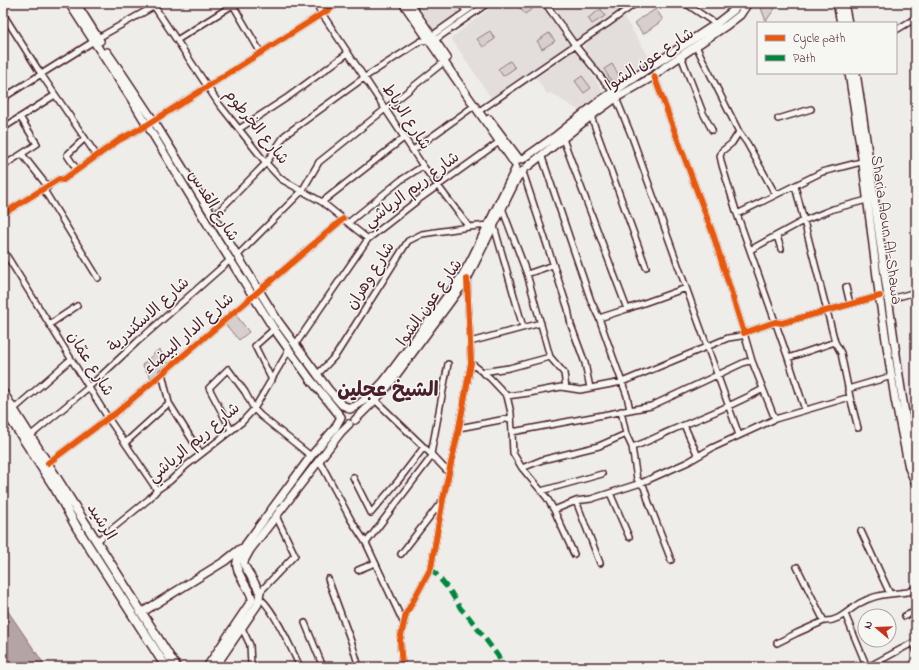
<svg xmlns="http://www.w3.org/2000/svg" width="919" height="670" font-family="'Indie Flower','Playpen Sans Arabic',sans-serif">
	<style>
		.built { fill: #e3dedc }
		.green { fill: #d7cfce; stroke: #90777c }
		.water { fill: #b4a4a5; stroke: #8a6f74 }
		.lines { fill: none; stroke-linecap: round; stroke-linejoin: round }
		.minor-casing { stroke: #4a1f2b; stroke-width: 8 }
		.secondary-casing { stroke: #4a1f2b; stroke-width: 10 }
		.primary-casing { stroke: #4a1f2b; stroke-width: 11 }
		.minor { stroke: #f6f6f2; stroke-width: 5 }
		.secondary { stroke: #f6f6f2; stroke-width: 7 }
		.primary { stroke: #f6f6f2; stroke-width: 8 }
		.quiet { stroke: #00873e; stroke-width: 5; stroke-dasharray: 10 5; stroke-linecap: butt }
		.cycleway-casing { stroke: #f6f6f2; stroke-width: 8 }
		.cycleway { stroke: #e8590c; stroke-width: 6 }
		.labels { text-anchor: middle; dominant-baseline: central; stroke-width: 3; stroke-linejoin: round; paint-order: stroke }
		.street-label { font-size: 16px; fill: #4a1f2b; stroke: #f6f6f2 }
		.district-label { font-size: 20px; font-weight: bold; fill: #4a1f2b; stroke: #f6f6f2 }
	</style>
	<rect width="100%" height="100%" fill="#efedea"/>
	<filter id="ink" filterUnits="userSpaceOnUse"><feTurbulence type="fractalNoise" baseFrequency=".025" numOctaves="2"/><feDisplacementMap in="SourceGraphic" scale="8" xChannelSelector="R" yChannelSelector="G"/><feConvolveMatrix kernelMatrix="1 2 1 2 8 2 1 2 1" color-interpolation-filters="sRGB"/></filter>
	<g filter="url(#ink)">
		<path class="built" d="M413,3H458L465,13L433,33Z
			M497,3H542L570,43V45L535,69L491,98L451,38Z
			M551,3H622L626,8L579,41L574,38Z
			M623,16L652,61L615,85H612L608,83L585,49L584,46L586,42Z
			M572,52L577,53L603,91L602,94L578,110L551,93L547,94L536,78Z"/>
		<path class="green" d="M524,3H534L536,6L525,14L519,7Z
			M759,3H778V4L766,21Z
			M601,9L605,16L592,24L588,18Z
			M656,9L663,20L643,34L635,23L640,19V18L642,17H643Z
			M490,31L495,39L483,47L477,39Z
			M549,33L555,41L542,49L537,41Z
			M510,61L515,68L503,76L498,69Z
			M612,64L621,79L613,84L604,69Z
			M582,76L591,88L584,93L575,81Z
			M236,315L249,332L239,340L225,324Z
			M159,349L169,364L151,378L142,365Z"/>
		<path class="water" d="M3,604L46,667H3Z"/>
		<g class="lines">
			<g class="minor-casing">
				<path id="minor" d="M152,3L219,104L266,163L281,179L322,202L368,239
					M315,3L423,166L469,227L488,225
					M460,3L466,11
					M545,3L575,45L613,92
					M685,3L716,24
					M233,5L261,53
					M3,14L41,74L97,156
					M896,30L916,18
					M430,37L478,3
					M98,38L160,3
					M177,40L236,3
					M696,46L739,132L747,143L773,190L777,194
					M681,56L703,113L712,130
					M654,76L713,234L744,333L775,322L782,323L880,296
					M3,98L94,41
					M616,98L632,137L739,435
					M482,109L575,45L607,24L636,3
					M591,116L646,267
					M778,119L811,109
					M3,128L55,95
					M239,129L288,97L348,53
					M739,132L732,143L722,151L720,156L722,165L737,214L788,358L835,342
					M563,139L627,309
					M413,150L474,106
					M22,154L48,187
					M542,157L591,301L599,318L627,396L630,410
					M3,166L37,144L20,117
					M77,170L67,155L85,138
					M524,175L568,309L571,325L585,363L590,388
					M795,186L835,342L841,353L850,397L858,428
					M44,190L98,278
					M322,202L405,137
					M502,208L527,274L550,357L564,373L566,388
					M3,214L59,179L63,180L119,140L147,125L339,3
					M737,214L822,172L865,161
					M213,217L266,163L285,135L365,77L421,41L435,40L488,3
					M348,223L401,180L423,166
					M494,226L523,327
					M777,236L781,249
					M3,250L108,418L157,490
					M750,250L803,221L833,209L867,200
					M238,255L302,191L319,162L444,62
					M527,274L553,265
					M846,287L850,304
					M887,300L916,292
					M599,318L627,309L686,288
					M50,324L77,306
					M470,342L541,323
					M295,345L368,239L418,200L499,142
					M788,358L805,410
					M471,363L490,378L507,396L511,413L513,453L522,468L547,498L554,510L574,554
					M482,372L509,368L550,357
					M162,373L169,403L201,454
					M317,375L336,355L408,241L422,234L469,227
					M272,380L255,346L274,329
					M848,389L892,376
					M507,396L529,393L561,387L580,390L622,382L728,338L741,336L744,333L752,361L775,419
					M375,400L431,454L449,473
					M13,410L71,359
					M621,411L626,434L632,447L637,479L644,487L649,503L671,560
					M684,425L698,456
					M459,428L511,418
					M231,430L209,388L228,369L245,392L254,409L261,416L311,456
					M512,432L651,406L745,362L752,361
					M30,436L89,387L137,342L230,260
					M125,443L169,403
					M632,447C646,443 658,436 672,430C703,417 734,405 763,389
					M431,454L448,364
					M319,460L351,520L366,543L404,624
					M48,463L108,418L116,413L343,219
					M522,468L542,460L599,446L626,434
					M353,477L371,513L398,481L424,447
					M541,491L602,474
					M610,493L629,537
					M576,501L600,563
					M554,510L576,501L591,499L641,483L688,462L712,448L775,419L850,397
					M861,531L890,594L908,592L916,588
					M97,541L128,516L149,499L157,490L170,481L187,465L242,422L254,409L289,350
					M366,543L432,456
					M401,554L442,501
					M358,570L375,563
					M328,579L352,644L359,667
					M260,592L295,555L276,516
					M259,598C272,605 293,652 300,667
					M845,614L867,667
					M905,616L916,611
					M824,621C839,622 848,610 860,603C869,598 879,595 890,594
					M305,623L323,667
					M241,626L250,645L251,665L253,667
					M914,642L916,650
					M777,643L797,633L824,621L797,567
					M402,667L400,640L406,614L431,568L443,499L459,428L471,363L467,279
					M868,667L916,641"/>
			</g>
			<g class="secondary-casing">
				<path id="secondary" d="M69,3L130,97L208,225L274,329L310,379L341,417L335,428L311,456L246,544C233,565 234,565 246,586C249,591 252,595 252,600L207,667
					M76,3L100,41
					M403,3L515,164
					M409,3L447,58
					M837,3L841,23
					M844,3L848,23
					M107,52L123,75L153,120L278,321L328,389L342,405L347,407H355
					M849,73L863,164L880,301L895,399L909,468L916,484
					M856,73C870,159 880,246 893,332C899,377 905,422 916,466
					M489,119L519,159
					M523,159L557,135L597,103L629,81L716,24L734,10L740,3
					M527,167L591,116L616,98L654,76L666,66L727,25L740,15L748,3
					M350,409C365,402 374,392 384,381L462,276L471,260L516,168
					M355,420L375,400L388,386L467,279L517,178L523,171
					M141,613L225,561L240,549
					M215,667L258,604L260,592L244,565V561L250,550L341,432L349,424"/>
			</g>
			<g class="primary-casing">
				<path id="primary" d="M3,393L176,667
					M3,407L55,488L77,528L166,667"/>
			</g>
			<use href="#minor" class="minor"/>
			<use href="#secondary" class="secondary"/>
			<use href="#primary" class="primary"/>
			<path class="quiet" d="M431,568L450,591L461,609L468,616L498,656L503,667"/>
			<g class="cycleway-casing">
				<path id="cycleway" d="M654,76L713,234L744,333L775,322L782,323L880,296
					M3,214L59,179L63,180L119,140L147,125L339,3
					M48,463L108,418L116,413L343,219
					M402,667L400,640L406,614L431,568L443,499L459,428L471,363L467,279"/>
			</g>
			<use href="#cycleway" class="cycleway"/>
		</g>
	</g>
	<g class="labels">
		<g class="street-label">
			<text transform="translate(650 60) rotate(-33)">شارع عون الشوا</text>
			<text transform="translate(406 117) rotate(57)">شارع الرباط</text>
			<text transform="translate(256 127) rotate(51)">شارع الخرطوم</text>
			<text transform="translate(412 190) rotate(-37)">شارع ريم الرياشي</text>
			<text transform="translate(213 206) rotate(58)">شارع القدس</text>
			<text transform="translate(886 230) rotate(82)">Sharia Aoun Al-Shawa</text>
			<text transform="translate(371 276) rotate(-58)">شارع وهران</text>
			<text transform="translate(430 303) rotate(-55)">شارع عون الشوا</text>
			<text transform="translate(149 315) rotate(-42)">شارع الاسكندرية</text>
			<text transform="translate(189 334) rotate(-41)">شارع الدار البيضاء</text>
			<text transform="translate(90 364) rotate(58)">شارع عمّان</text>
			<text transform="translate(194 443) rotate(-40)">شارع ريم الرياشي</text>
			<text transform="translate(101 522) rotate(58)">الرشيد</text>
		</g>
		<g class="district-label">
			<text x="388" y="391">الشيخ عجلين</text>
		</g>
	</g>
	<rect width="919" height="670" fill="none" stroke="#f6f6f2" stroke-width="16"/>
	<rect x="8" y="8" width="903" height="654" fill="none" stroke="#4a1f2b" stroke-width="1.5" filter="url(#ink)"/>
	<rect x="757" y="22" width="140" height="52" fill="#f6f6f2" stroke="#b1a0a2"/>
	<rect x="765" y="35" width="20" height="6" fill="#e8590c" stroke="#b1a0a2"/>
	<text x="793" y="42" font-size="12" fill="#4a1f2b">Cycle path</text>
	<rect x="765" y="55" width="20" height="6" fill="#00873e" stroke="#b1a0a2"/>
	<text x="793" y="62" font-size="12" fill="#4a1f2b">Path</text>
	<g transform="translate(877 628) rotate(289)"><circle r="19" fill="#f6f6f2" stroke="#b1a0a2"/>
	<path d="M0-3L7 15L0 10L-7 15Z" fill="#c8321e"/>
	<text y="-6" font-size="11" font-weight="bold" text-anchor="middle" fill="#4a1f2b">N</text>
	</g>
</svg>
